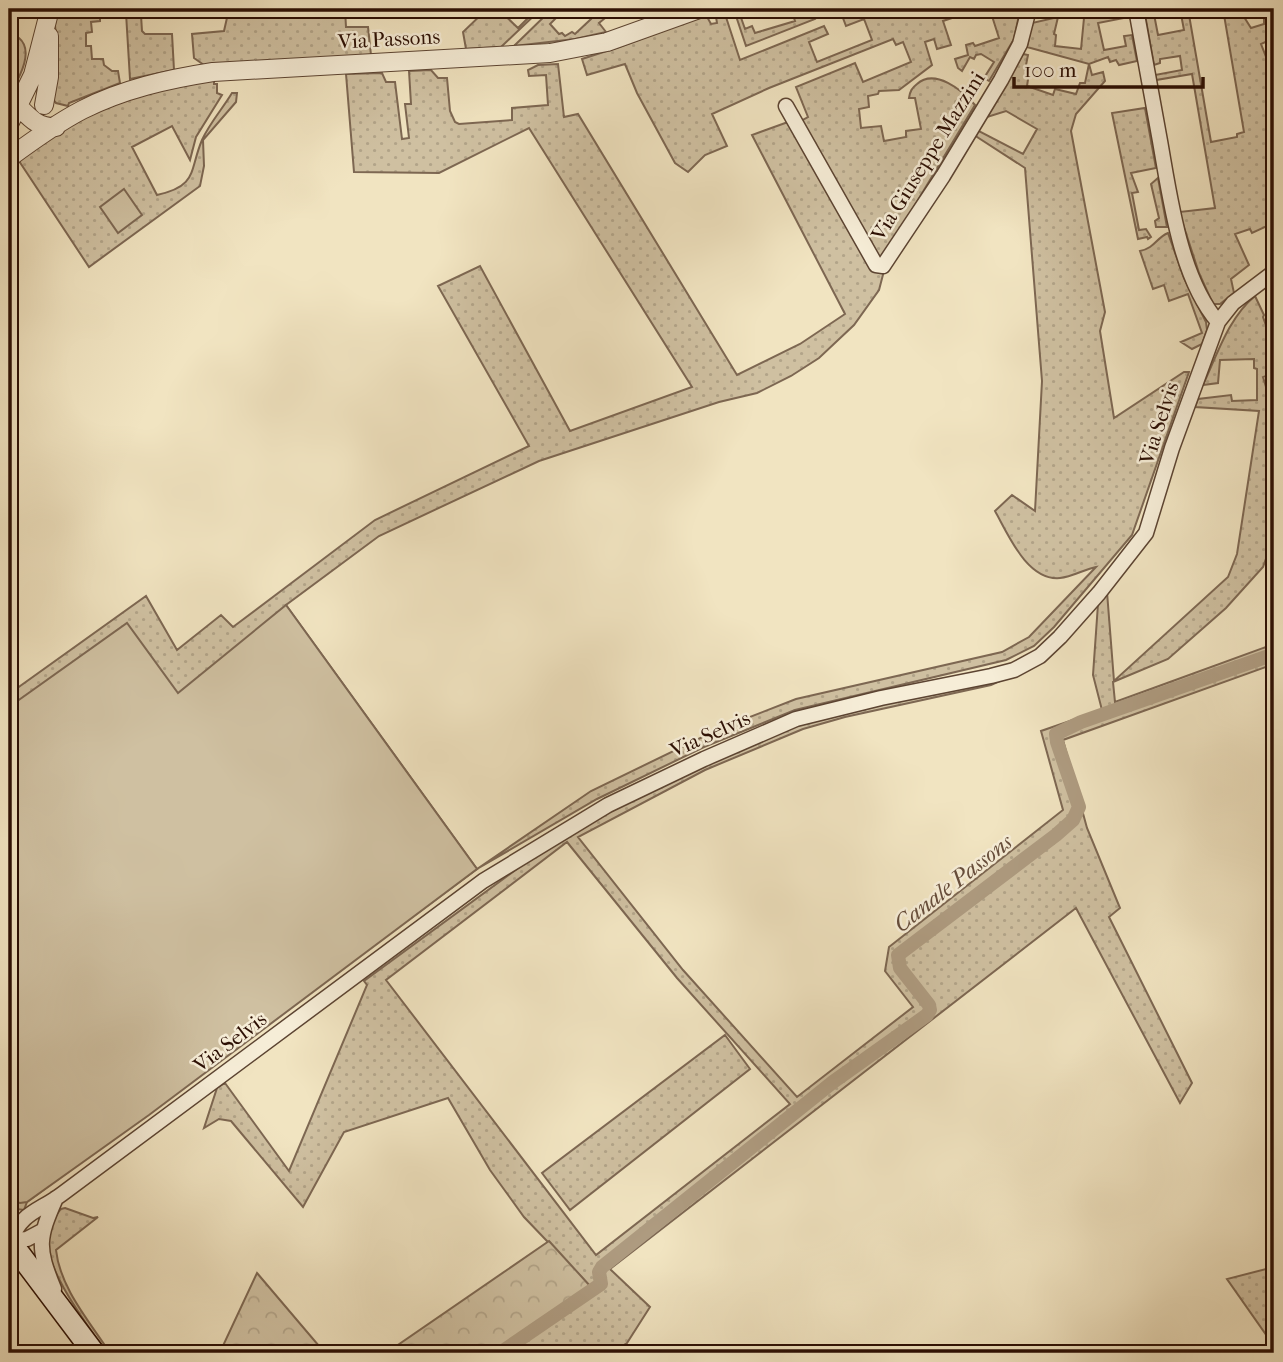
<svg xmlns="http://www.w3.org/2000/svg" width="1283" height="1362" font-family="'IM FELL French Canon',serif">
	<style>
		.grass { fill: url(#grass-dots); stroke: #7d6752; stroke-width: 2; fill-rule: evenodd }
		.forest { fill: url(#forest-crowns); stroke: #7d6752; stroke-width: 2 }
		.park { fill: #cfc0a1; stroke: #7d6752; stroke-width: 2 }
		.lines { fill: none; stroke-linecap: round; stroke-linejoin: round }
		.canal { stroke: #ae9b80; stroke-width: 14 }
		.minor-casing { stroke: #5c4432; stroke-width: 17 }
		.tertiary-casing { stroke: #5c4432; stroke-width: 20 }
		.secondary-casing { stroke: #2b0e03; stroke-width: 24 }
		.minor { stroke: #f6edd7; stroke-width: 14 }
		.tertiary { stroke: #f6edd7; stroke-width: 18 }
		.secondary { stroke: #f6edd7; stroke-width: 21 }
		.labels { text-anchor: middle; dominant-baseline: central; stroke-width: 5; stroke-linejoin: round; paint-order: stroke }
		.street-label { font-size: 21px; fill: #2b0e03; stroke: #f6edd7 }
		.water-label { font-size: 23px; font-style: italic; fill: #664d3b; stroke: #f6edd7 }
	</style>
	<defs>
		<pattern id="grass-dots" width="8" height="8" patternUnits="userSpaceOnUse" patternTransform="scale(1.75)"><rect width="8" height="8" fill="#cfc0a1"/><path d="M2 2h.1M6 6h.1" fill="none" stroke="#b2a489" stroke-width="1.8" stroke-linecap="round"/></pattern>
		<pattern id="forest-crowns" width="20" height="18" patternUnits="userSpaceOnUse" patternTransform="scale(1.75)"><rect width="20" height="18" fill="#cfc0a1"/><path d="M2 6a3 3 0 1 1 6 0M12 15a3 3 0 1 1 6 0" fill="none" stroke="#b2a489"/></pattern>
	</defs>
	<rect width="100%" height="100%" fill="#f1e4c1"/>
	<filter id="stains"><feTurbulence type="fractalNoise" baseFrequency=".00286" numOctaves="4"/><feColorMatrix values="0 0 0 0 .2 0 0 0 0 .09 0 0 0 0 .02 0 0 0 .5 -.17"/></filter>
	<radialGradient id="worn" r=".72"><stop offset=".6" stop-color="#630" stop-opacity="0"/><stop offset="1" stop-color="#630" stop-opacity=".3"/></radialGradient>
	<path class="grass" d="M57,9H136V15H141L142,31L145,34H172L174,70L130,79L126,13H100V21L91,22L92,32L86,33V46H91L92,59H103L104,65L112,71H118L120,83L69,103L68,106L56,103L51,97L57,50L55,25Z
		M229,9H345L346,27H368L371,55L204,65L194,58L192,34L224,31Z
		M487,9H498L518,28L537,9H541L501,47L466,49L463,32Z
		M552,9H565L550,24L559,34L562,33L565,36L572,32L575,34L591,19L589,16L595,9L604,19L599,23L606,32L575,39L514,46Z
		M791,9H812L815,19L746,46L735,13L739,12L745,29L752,26L755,33L795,21Z
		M846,9H960L961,15L943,21L951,45L937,49L934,39L925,42L932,65L899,90L879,91L878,94L868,96L869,107L859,109L861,128L881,126L884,141L906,137V131L921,129L915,98H909C910,91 912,88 917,84C935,68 962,90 975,105L882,260L876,256L801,121L808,117L796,87L855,63L863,82L911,62L903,42L896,45L893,39L769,88L712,114L727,146L705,155L688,172L675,163L637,93L625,64L587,75L582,59L619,47L706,15L711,24L717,23L716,17L725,14L740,60L824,26L828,34L809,42L817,62L872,40L864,19L846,26L843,18L848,16Z
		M1079,9H1093L1094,16L1127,9L1129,17L1098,23L1104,50L1126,46L1124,36L1132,35L1137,61L1119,65L1116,60L1110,62L1108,57L1089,64L1027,47L1032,23L1058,17L1054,34L1056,35L1055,46L1081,49L1084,18H1079Z
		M1144,9H1153L1158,35L1184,30L1180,9H1188L1211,142L1237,137V134L1244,132L1223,9H1239L1251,28L1264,24V9L1270,16L1274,14V23L1267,26L1268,29L1274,26V36L1271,37L1272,39L1261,44L1274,77L1268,80L1274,101V231L1272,232L1269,225L1252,233L1250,229L1235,234L1249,265L1231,279L1234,293L1220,304H1213L1199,273L1179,212L1215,208L1192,74L1156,80L1155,75L1182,70L1180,56L1160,59V63L1154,65Z
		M1020,10L1014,39L989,81L984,78L994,62L981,54L976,55L974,59L970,57L962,71L958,68L955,59L968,55L966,45L973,43L975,46L999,38L992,16Z
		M9,33C12,35 16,36 19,38C36,52 16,83 9,97Z
		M1023,54L1028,55L1025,70L1029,73L1027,86L1053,95L1055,89L1076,94L1080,83H1085L1089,64L1092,75L1103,72L1105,81L1076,114L1071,131L1105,312L1100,331L1114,418L1184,372H1189L1132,535L1054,627L1034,646L1006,660L795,710L704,747L597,799L477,869L27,1202L24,1210L9,1208V694L146,596L177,650L221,615L233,627L375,520L529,446L438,286L480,266L570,431L692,387L529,128L439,173L354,172L346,74L382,73L386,82H395L402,139L409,138L405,104H411L409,71L431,70L438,78H447L450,111L455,122L459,124L512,120V108L548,105L546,75L529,76L528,70L538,65L558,64L564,117L578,114L737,375L800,344L845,314L752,135L788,122L885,267L879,290L854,325L819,358L791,376L757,393L719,402L539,461L379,536L286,605L477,869L591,791L719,729L796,699L1002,652L1029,637L1096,567C1085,569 1072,577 1060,578C1027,581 1008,534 995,511L1012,495L1035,511L1042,381L1025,168L974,135L977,130L1023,154L1037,129L1006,111L987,117Z
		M214,79V84H217V93L222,95L196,137L190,160L172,126L132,147L157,195C198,186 189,171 202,140C209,124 223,108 232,93H237L236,102L203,140L204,166L200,186L89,267L19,161L9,170V164L78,119L140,94Z
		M1145,108L1156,168L1131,173L1138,192L1132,193L1139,230L1146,229L1151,237L1148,239L1147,237L1138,239L1112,113Z
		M1158,178L1167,227H1156L1155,221L1159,218L1151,184Z
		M1168,233L1184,278L1206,322L1207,330L1202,344L1192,349L1181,342L1202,333L1188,294L1169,301L1164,285L1153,289L1140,251C1155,248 1156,238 1168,233Z
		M1255,296L1264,315L1263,317L1272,342H1274V373L1263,377L1274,413V536L1263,567L1226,608L1168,659L1113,682L1115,702L1274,644V664L1063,740L1087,828L1120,908L1109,917L1192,1083L1180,1103L1076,908L610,1269L650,1307L627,1343L611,1353H494L591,1287L524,1217L490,1170L448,1098L344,1132L303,1207L231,1121L219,1119L204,1128L217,1088L225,1083L289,1171L367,985L364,981L536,855L574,831L659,786L805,722L1018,673L991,685L845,717L803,729L705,770L578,837L683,970L797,1097L913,1007L885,971L889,947L1063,810L1041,731L1102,710L1093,675L1098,604L1107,592L1114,681L1228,577L1237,554L1259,411L1195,407L1198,399L1231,395L1232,401L1257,400V369L1254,368V359L1220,360L1218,383L1203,385C1217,355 1229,317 1255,296ZM567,842L677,978L790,1104L596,1255L386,980Z
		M725,1035L750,1069L570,1210L542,1173Z
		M65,1208L93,1218L98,1217L56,1250C60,1288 90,1322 110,1353H107C88,1326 41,1265 47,1232C49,1223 56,1215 61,1209Z
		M1274,1267V1346L1227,1279Z"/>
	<path class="forest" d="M549,1241L591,1287L494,1353H400L395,1347Z
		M257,1273L325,1353H224L221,1350Z"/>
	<path class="park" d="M124,189L142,215L118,233L100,207Z
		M286,605L477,869L149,1115L27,1202L20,1203L9,1200V707L127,623L178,693Z"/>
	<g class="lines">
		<path class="canal" d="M500,1353L601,1284L599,1272L602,1267L833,1082L927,1015L930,1010L929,1005L900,968L898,955L1056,835L1073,820L1079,807L1057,742L1056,734L1081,722L1274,654"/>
		<g class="minor-casing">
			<path id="minor" d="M1136,9C1144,53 1152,97 1160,141C1170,197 1180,278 1218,322
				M786,106L876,265L883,266L943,176L1001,80L1020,44L1029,9
				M10,1241C23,1211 38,1212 62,1194L483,881L608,805L704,759L796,719L881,698L991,676L1014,670L1040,656L1060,637L1099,593L1146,533L1172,448L1218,322L1233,303L1274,272
				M10,1241L27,1239L42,1231
				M54,1289C37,1247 38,1239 56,1198"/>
		</g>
		<g class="tertiary-casing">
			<path id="tertiary" d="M44,105L49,77V36
				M18,106C30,118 38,128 56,127
				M9,124L33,75L50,9
				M9,158C32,141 57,123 82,110C123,89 168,79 213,72L550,53L607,42L699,9"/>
		</g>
		<g class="secondary-casing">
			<path id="secondary" d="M9,1240L94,1353"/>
		</g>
		<use href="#minor" class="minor"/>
		<use href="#tertiary" class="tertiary"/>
		<use href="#secondary" class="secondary"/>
	</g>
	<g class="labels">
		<g class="street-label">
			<text transform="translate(389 39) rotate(-3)">Via Passons</text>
			<text transform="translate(928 156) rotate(-58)">Via Giuseppe Mazzini</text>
			<text transform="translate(1159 423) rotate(-72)">Via Selvis</text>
			<text transform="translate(710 734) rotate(-24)">Via Selvis</text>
			<text transform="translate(230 1042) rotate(-37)">Via Selvis</text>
		</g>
		<g class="water-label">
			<text transform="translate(953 883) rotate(-38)">Canale Passons</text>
		</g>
	</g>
	<rect width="1283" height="1362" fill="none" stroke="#f1e4c1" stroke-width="35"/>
	<rect x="10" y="10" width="1262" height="1341" fill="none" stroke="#2b0e03" stroke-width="3.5"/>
	<rect x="18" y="18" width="1248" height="1327" fill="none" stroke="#2b0e03" stroke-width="2"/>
	<path d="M1014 77v10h189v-10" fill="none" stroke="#2b0e03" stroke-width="3.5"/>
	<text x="1024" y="77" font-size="21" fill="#2b0e03" stroke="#f6edd7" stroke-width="5" paint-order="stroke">100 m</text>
	<rect width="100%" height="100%" filter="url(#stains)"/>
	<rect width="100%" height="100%" fill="url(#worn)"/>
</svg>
